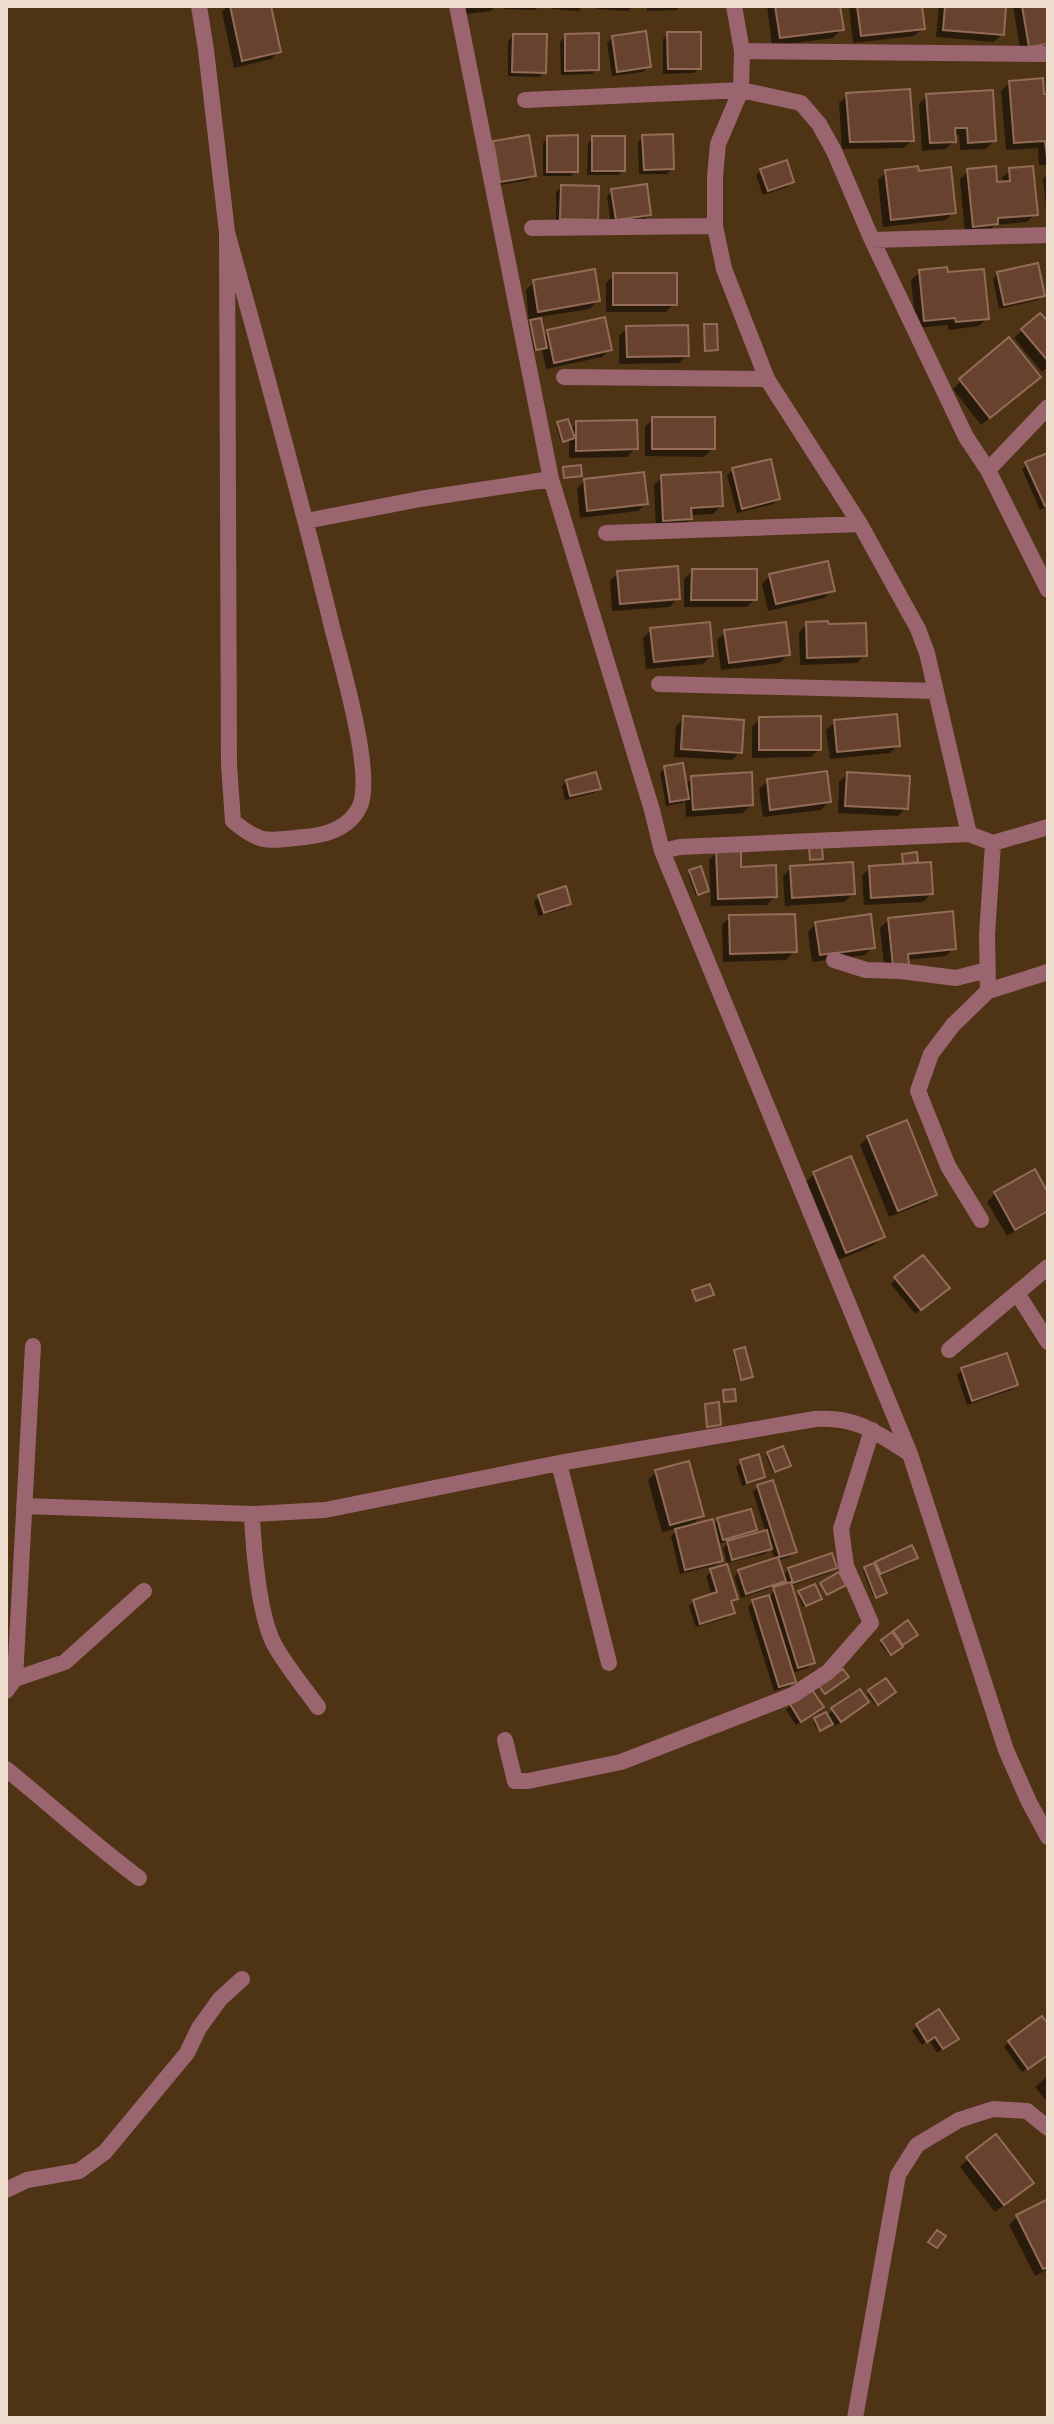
<svg xmlns="http://www.w3.org/2000/svg" width="1054" height="2424" font-family="'IBM Plex Sans',sans-serif">
	<style>
		.shadow { fill: #0007; fill-rule: evenodd }
		.building { fill: #66422f; stroke: #936c57; stroke-width: 2 }
		.lines { fill: none; stroke-linecap: round; stroke-linejoin: round }
		.street { stroke: #9b656f; stroke-width: 16 }
	</style>
	<rect width="100%" height="100%" fill="#4e3415"/>
	<path class="shadow" d="M228,6H269L279,51L271,59L234,68L222,12Z
		M465,6H496L491,11L466,14Z
		M504,6H540L535,10L504,9Z
		M552,6H583L579,11L552,9Z
		M597,6H633L628,11L597,9Z
		M647,6H680L677,10L647,11Z
		M767,6H838L841,30L833,38L772,46Z
		M849,6H920L923,28L914,36L853,43Z
		M939,6H1004L1002,34L994,42L936,37Z
		M1013,6H1048V46L1021,54Z
		M668,34L699,68L694,73L663,74V39Z
		M513,36L544,72L539,77L508,76V41Z
		M566,36L597,69L592,74L561,75L560,42Z
		M612,38L648,67L643,72L612,76L607,43Z
		M1009,83L1043,96H1048V165H1039L1038,148L1006,150L1001,91Z
		M847,95L912,140L904,148L842,149L839,103Z
		M927,96L994,141L986,149L960,150L959,135H953L954,141L946,149L922,151L919,104Z
		M643,137L672,168L667,174H639L638,142Z
		M548,138L576,171L571,176H543V143Z
		M593,138L623,170L618,175H587L588,143Z
		M494,142L534,175L529,180L495,186L489,148Z
		M761,170L792,182L787,187L763,195L756,175Z
		M1010,170L1035,214L1027,222L995,225L988,232L965,234L960,179L968,171L996,184H1003L1002,178Z
		M886,172L954,212L946,220L883,227L878,180Z
		M1048,174V227L1043,179Z
		M561,187L596,219L556,224V192Z
		M612,191L649,214L644,220L611,224L607,196Z
		M920,272L946,274L987,318L979,326L948,330V325L916,328L911,280Z
		M998,274L1043,295L1038,300L999,309L993,279Z
		M614,275L674,304L666,312H606V283Z
		M534,282L598,300L590,309L539,317L543,337L548,332L610,349L602,357L546,369L542,349L534,351L529,323L526,290Z
		M1040,315L1048,324V367L1042,372L1014,338Z
		M627,328L687,355L679,363L619,364V336Z
		M961,381L1031,385L981,425L953,389Z
		M653,419L713,448L704,457L645,456V427Z
		M577,423L635,449L627,457L569,458V440L561,442L556,426L558,424L570,430Z
		M1048,459V506L1040,510L1022,469L1027,464Z
		M769,461L778,499L773,504L737,513L727,475L733,470Z
		M662,477L721,506L713,514L690,515V519L682,527L656,528L654,485Z
		M585,480L646,503L638,511L580,518L577,489Z
		M692,571L755,599L747,607H684V579Z
		M618,573L678,598L670,607L612,611L610,581Z
		M770,576L832,590L824,598L768,611L762,584Z
		M807,624L865,655L857,663L800,665L799,632Z
		M651,630L711,656L703,664L646,669L643,638Z
		M725,632L788,654L780,663L721,670L717,640Z
		M684,718L740,752L732,760L674,757L676,726Z
		M760,719L819,749L811,757L752,758V727Z
		M835,722L898,745L890,753L830,759L826,730Z
		M665,768L685,785L692,778L751,805L743,813L686,817L685,800L682,803L666,806L660,773Z
		M847,774L906,808L898,816L838,813L839,782Z
		M567,781L599,788L594,793L565,800L562,786Z
		M768,781L829,802L821,810L763,817L759,789Z
		M717,852L739,869L775,896L767,905L711,906L709,860Z
		M903,856L916,861L912,865L931,894L923,902L864,905L862,876L870,868L902,866Z
		M791,868L853,894L844,902L785,906L783,876Z
		M690,872L707,891L705,893L696,896L688,874Z
		M539,897L569,904L564,909L539,916L534,902Z
		M730,917L795,951L786,960L723,962L722,925Z
		M889,920L954,948L946,956L906,960L885,974L880,928Z
		M816,923L873,947L865,955L812,962L808,932Z
		M868,1137L935,1194L927,1202L889,1217L860,1145Z
		M814,1174L882,1237L874,1245L838,1260L806,1182Z
		M995,1194L1048,1197V1212L1007,1236L987,1202Z
		M896,1279L942,1293L915,1314L891,1284Z
		M735,1352L751,1376L749,1378L740,1381L733,1354Z
		M962,1370L1016,1385L1011,1390L967,1405L957,1375Z
		M706,1406L719,1424L717,1426L706,1428Z
		M768,1454L786,1467L773,1473L766,1456Z
		M741,1462L763,1476L758,1481L742,1486L736,1467Z
		M656,1472L702,1515L690,1527L712,1526L718,1520L754,1530L746,1538L766,1533L753,1492L758,1487L794,1552L789,1557L777,1561L782,1576L789,1569L834,1568L829,1573L790,1586L813,1662L808,1668L791,1673L794,1681L789,1686L774,1691L748,1607L753,1602L770,1597L777,1586L741,1598L734,1577L739,1571L775,1560L771,1548L765,1554L727,1563L723,1548L731,1540L717,1544L721,1560L716,1565L680,1574L671,1536L679,1528L662,1532L648,1480ZM785,1579L787,1585L776,1588Z
		M916,1558L911,1563L878,1577L882,1595L874,1598L863,1571L865,1569L877,1564Z
		M712,1571L736,1598L730,1604L732,1613L727,1618L696,1627L689,1606L694,1601L712,1596L706,1576Z
		M800,1593L818,1600L803,1607L798,1595Z
		M908,1623L916,1635L889,1655L880,1644Z
		M885,1681L892,1694L875,1705L867,1694Z
		M859,1691L862,1707L835,1726L832,1722L818,1731L813,1722L815,1720L826,1716Z
		M791,1705L816,1712L796,1725L786,1710Z
		M917,2026L956,2039L937,2053L929,2040L922,2045L912,2031Z
		M1048,2027V2054L1022,2072L1004,2047L1009,2042Z
		M1048,2076V2103L1035,2087Z
		M968,2159L1023,2190L995,2212L960,2167Z
		M1048,2201V2269L1035,2276L1009,2225L1017,2217Z"/>
	<path class="building" d="M230,6H271L281,52L242,61Z
		M775,6H840L844,30L780,38Z
		M857,6H922L925,29L861,36Z
		M945,6H1006L1004,35L943,30Z
		M1022,6H1048V44L1029,47Z
		M646,31L651,67L617,72L612,36Z
		M667,32H701V69H668Z
		M599,33V70L565,71V34Z
		M513,34H547L546,73L512,72Z
		M1043,78L1044,94H1048L1047,158L1045,141L1014,143L1009,81Z
		M910,89L914,141L850,142L846,93Z
		M993,90L996,141L968,143L967,128H955L956,142L930,143L926,94Z
		M673,134L674,169L644,170L642,135Z
		M529,135L536,176L500,182L493,141Z
		M578,135V172H547V136Z
		M592,136H625V171H592Z
		M787,160L794,182L768,191L760,169Z
		M918,166L919,171L951,167L956,213L891,220L885,170Z
		M996,166L997,182L1010,181L1009,168L1033,166L1038,215L998,218V224L973,227L967,169Z
		M647,184L651,215L616,220L611,189Z
		M561,185L599,186L598,220L560,219Z
		M1038,263L1045,296L1004,305L997,272Z
		M947,267L948,272L984,269L989,319L956,322L955,318L924,321L919,270Z
		M595,269L600,301L538,312L533,280Z
		M613,273H677V305H613Z
		M1040,313L1048,321V361L1021,329Z
		M605,317L612,350L554,363L547,330Z
		M541,318L547,348L536,350L530,320Z
		M704,324H717L718,350L705,351Z
		M688,325L689,356L627,357L626,326Z
		M1009,337L1041,377L990,418L959,379Z
		M652,417H715V449H652Z
		M568,419L575,438L563,442L557,422Z
		M637,420L638,449L576,451V421Z
		M1048,453V505L1045,506L1025,462Z
		M771,459L780,499L742,509L732,468Z
		M581,465L582,476L564,478L563,467Z
		M644,472L648,504L587,511L584,479Z
		M721,472L723,506L691,508L692,519L663,521L661,475Z
		M828,561L835,591L776,604L769,574Z
		M678,566L680,599L620,604L617,571Z
		M692,569H757V600H691Z
		M828,621L829,624L866,623L867,656L807,658L806,622Z
		M710,622L713,656L654,662L650,628Z
		M786,622L790,655L729,663L724,630Z
		M897,714L900,746L837,752L834,720Z
		M683,716L744,720L742,753L681,749Z
		M821,716V750H759V717Z
		M683,763L689,799L670,802L664,766Z
		M827,771L831,802L770,810L767,779Z
		M596,772L601,789L570,796L566,780Z
		M752,772L753,805L693,810L691,776Z
		M847,772L910,776L908,809L845,806Z
		M822,846L823,859L810,860L809,847Z
		M741,849V867L776,865L777,897L718,899L716,850Z
		M917,852L918,862L903,864L902,854Z
		M853,862L855,894L792,898L790,866Z
		M931,862L933,894L871,898L869,866Z
		M701,866L709,891L698,895L689,870Z
		M566,886L571,904L544,913L538,895Z
		M953,911L956,949L908,954L909,965L893,966L888,918Z
		M795,914L797,952L730,954L729,915Z
		M871,914L875,948L820,955L815,922Z
		M907,1120L937,1195L898,1211L867,1136Z
		M851,1156L885,1237L846,1253L813,1172Z
		M1035,1169L1048,1193V1211L1015,1230L994,1192Z
		M923,1255L950,1288L921,1310L894,1277Z
		M710,1284L714,1295L696,1301L692,1290Z
		M745,1347L753,1377L741,1380L734,1350Z
		M1007,1353L1018,1385L972,1401L961,1368Z
		M735,1389L736,1401L724,1402L723,1390Z
		M719,1402L721,1425L707,1427L705,1404Z
		M783,1446L791,1466L775,1472L767,1452Z
		M759,1454L765,1477L747,1483L740,1460Z
		M689,1461L704,1516L670,1525L655,1470Z
		M773,1480L797,1552L780,1557L757,1485Z
		M751,1509L757,1530L723,1540L717,1518Z
		M713,1519L723,1561L685,1570L675,1529Z
		M767,1530L772,1549L732,1560L727,1541Z
		M912,1545L918,1558L881,1574L875,1562Z
		M832,1553L837,1568L793,1583L788,1568Z
		M778,1557L786,1581L746,1594L738,1570Z
		M874,1563L887,1593L876,1598L864,1567Z
		M727,1564L738,1599L731,1601L735,1613L700,1624L693,1600L717,1592L710,1569Z
		M839,1572L846,1585L827,1595L820,1583Z
		M791,1582L815,1663L798,1668L773,1587Z
		M815,1584L822,1599L806,1606L798,1591Z
		M769,1595L796,1682L779,1687L752,1600Z
		M908,1620L918,1635L903,1645L893,1631Z
		M892,1632L903,1647L891,1655L881,1640Z
		M843,1669L849,1677L825,1694L819,1686Z
		M886,1678L896,1692L878,1705L868,1690Z
		M860,1689L869,1702L841,1722L831,1708Z
		M812,1690L824,1707L801,1722L790,1704Z
		M826,1712L833,1724L820,1731L814,1718Z
		M939,2009L959,2039L943,2049L935,2037L927,2042L916,2024Z
		M1042,2016L1048,2024V2055L1028,2069L1008,2041Z
		M996,2134L1034,2183L1004,2205L966,2157Z
		M1048,2199V2267L1043,2269L1016,2215Z
		M937,2230L946,2236L937,2248L928,2242Z"/>
	<g class="lines">
		<path class="street" d="M199,6L206,50L227,232L229,765L233,821C262,846 270,840 305,837C327,835 350,828 360,806C374,773 341,663 332,627C300,494 263,363 227,232
			M457,6L551,479L652,810L662,851L910,1454L1006,1750L1029,1802L1048,1837
			M734,6L742,51L741,90L718,144L715,177V226L724,269L767,379L860,524L918,629L927,653L969,834L993,843L1048,827
			M742,51L1048,54
			M525,100L741,90L801,103L819,124L834,151L872,240L966,437L988,470L1048,590
			M532,228L715,226
			M872,240L1048,235
			M564,377L767,379
			M988,470L1048,407
			M306,521L420,499L551,479
			M606,533L860,524
			M659,684L935,691
			M662,851L680,847L969,834
			M834,960L866,970L901,971L956,978L987,970
			M988,991L1048,972
			M981,1220L948,1166L918,1091L931,1054L953,1025L988,991L987,935L993,843
			M1017,1293L1048,1342
			M949,1350L1048,1267
			M559,1463L609,1663
			M24,1506L252,1514L325,1510L559,1463L815,1419C857,1416 877,1433 910,1454
			M252,1514C253,1547 259,1616 274,1644C286,1666 303,1686 318,1707
			M15,1679L65,1662L144,1591
			M6,1691L15,1679L33,1346
			M505,1740L515,1781H528L621,1762L793,1695L828,1672L871,1623L846,1566L841,1529L872,1430
			M6,1769C51,1805 93,1844 139,1878
			M6,2190L27,2180L79,2171L105,2152L187,2053L199,2028L220,1999L242,1979
			M855,2418L898,2175L917,2145L959,2120L993,2109L1027,2111L1048,2128"/>
	</g>
	<rect width="1054" height="2424" fill="none" stroke="#f0dfce" stroke-width="16"/>
</svg>
